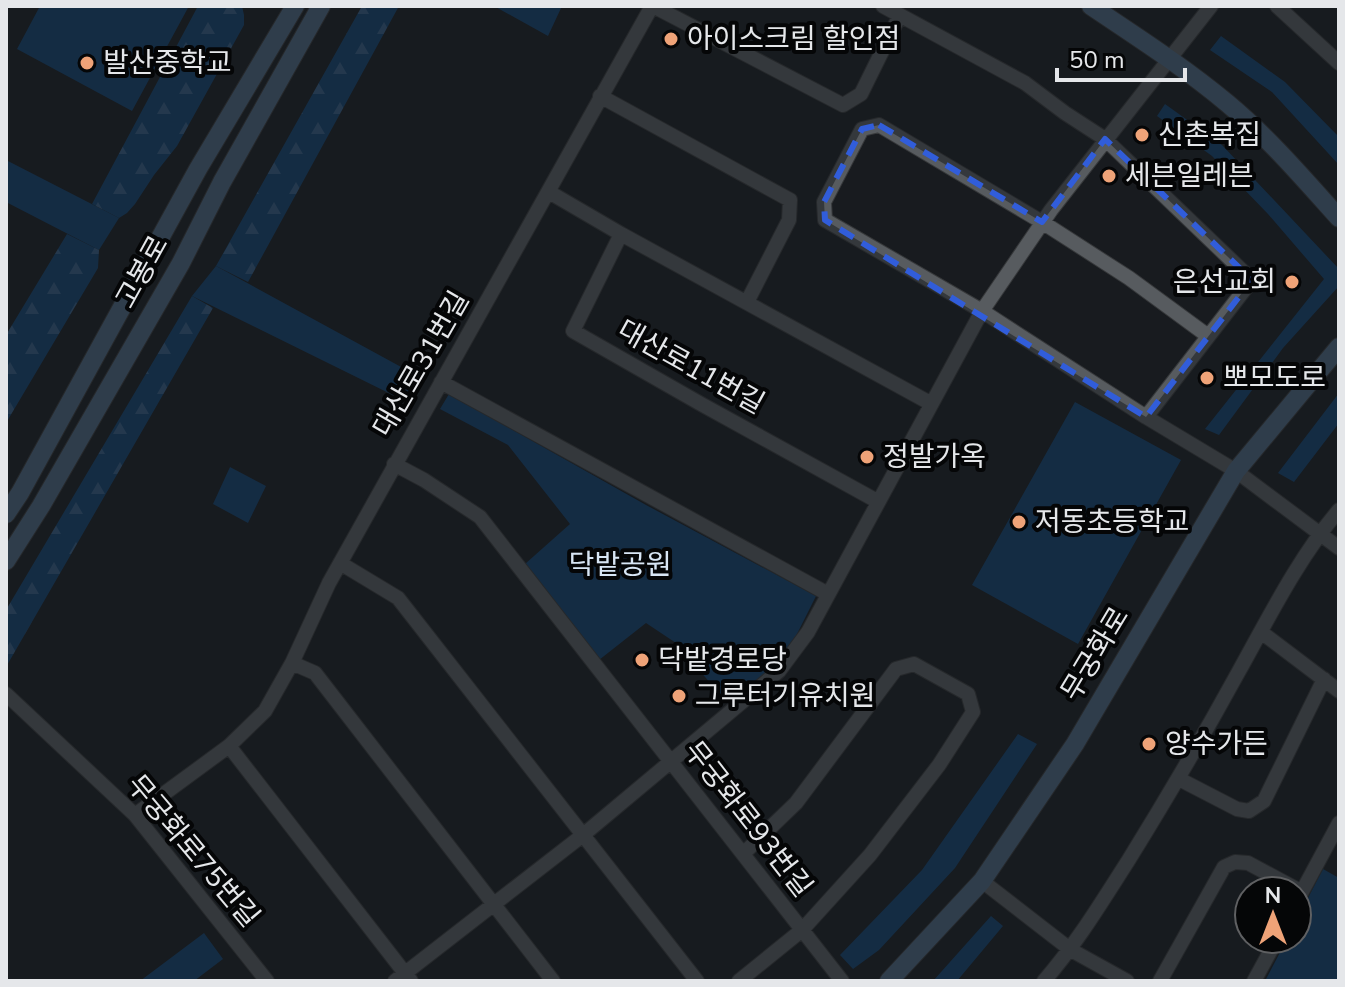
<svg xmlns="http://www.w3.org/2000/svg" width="1345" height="987" font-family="'Nunito Sans','Noto Sans KR',sans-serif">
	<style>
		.green { fill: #104170 }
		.forest { fill: url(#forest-firs) }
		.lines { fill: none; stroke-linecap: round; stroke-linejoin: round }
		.street-casing { stroke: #36383a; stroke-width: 16 }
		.secondary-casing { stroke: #36383a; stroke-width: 20 }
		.street { stroke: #575b5f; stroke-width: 14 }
		.secondary { stroke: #4d6782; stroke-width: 18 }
		.marked { fill: none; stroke: #315dda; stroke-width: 6; stroke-dasharray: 16 10; stroke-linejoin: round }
		.poi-dot { fill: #efa378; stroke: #050607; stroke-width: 3 }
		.labels { text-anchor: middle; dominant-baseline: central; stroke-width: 8; stroke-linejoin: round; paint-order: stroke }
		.poi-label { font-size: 28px; fill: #e5e7ea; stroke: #050607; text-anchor: start }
		.street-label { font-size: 28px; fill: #e5e7ea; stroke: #050607 }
		.park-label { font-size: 28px; fill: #d8e6f5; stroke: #050607 }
	</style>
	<defs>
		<pattern id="forest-firs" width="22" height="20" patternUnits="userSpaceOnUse" patternTransform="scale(2)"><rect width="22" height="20" fill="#104170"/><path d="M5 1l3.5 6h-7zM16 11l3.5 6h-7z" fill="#335c85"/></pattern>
	</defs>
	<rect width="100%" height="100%" fill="#181b1f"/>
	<path class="green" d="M40,6H189L132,111L17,49Z
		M494,6H562L548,36Z
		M1221,36L1285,82L1339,137V165L1272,92L1210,50Z
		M1165,104L1222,145L1339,269V286L1283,348L1219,435L1205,429L1324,279L1268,214L1212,156L1157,116Z
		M6,160L119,218L99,250L6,202Z
		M216,266L425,380L411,404L192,296Z
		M1339,393V423L1294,482L1278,473Z
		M449,394L646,505L816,596L796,636L774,668L729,705L676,643L646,623L599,660L525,564L570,524L508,445L440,409Z
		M1075,402L1181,460L1078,644L972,585Z
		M230,467L266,486L248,523L213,504Z
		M1018,734L1037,744L955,868L879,950L853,969L840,955L922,870Z
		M1323,869L1339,878V981H1265L1287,939H1297V919Z
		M991,916L1003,926L957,981H933Z
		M204,933L223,959L194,981H140Z"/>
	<path class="forest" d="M198,6H242L244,15V25L177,146L154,175L135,204L127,213L119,218L92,204Z
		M362,6H399L248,282L216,266Z
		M67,234L99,250L98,268L6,423V335Z
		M192,296L213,308L6,667V610Z"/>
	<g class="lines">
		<g class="street-casing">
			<path id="street" d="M653,6L843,105L861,94L900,15
				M883,6L1025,83L1065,113L1105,139L1252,280L1146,417L982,311L825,220L824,202L862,129L879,125L1042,222L1129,278L1208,336
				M1277,6L1339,63
				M600,96L790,200L789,220L747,302
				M549,192L621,234L930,403
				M621,234L573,331L701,404L877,501
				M441,382L828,594
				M1146,417L1236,471L1339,548
				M394,464L424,480L480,517L842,981
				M340,563L398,598L697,981
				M1261,632L1339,691
				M292,663L315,673L553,981
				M6,694L135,815L267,981
				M229,746L411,981
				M1179,779L1237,809L1249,811L1264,801L1324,679
				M135,815L229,746L265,711L292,663L329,583L652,6
				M982,881L1071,950L1127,981
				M1297,901L1339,823
				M395,981L583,835L779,671L808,632L982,311L1051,210L1211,6
				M739,981L802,930L870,855L939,765L973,712L968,694L914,664L896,669L796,803L743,854
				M1044,981C1077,943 1101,903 1128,861C1167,798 1204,735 1239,671C1269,617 1299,557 1339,510
				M1160,981L1224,867L1235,862L1248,863L1302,892
				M1254,981L1277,939"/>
		</g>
		<g class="secondary-casing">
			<path id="secondary" d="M1091,6C1137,37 1184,67 1227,103C1268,137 1303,178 1339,218
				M6,514L20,493L198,169L295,6
				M6,561L41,506L181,263L222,182L321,6
				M889,981L982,881L1075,744L1236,471L1339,347"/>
		</g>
		<use href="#street" class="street"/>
		<use href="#secondary" class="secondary"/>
	</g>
	<path d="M0 0H1345V987H0ZM879,125L1042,222L1105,139L1252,280L1146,417L825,220L824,202L862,129Z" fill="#181b1f" fill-opacity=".55" fill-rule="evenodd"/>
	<path class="marked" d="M879,125L1042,222L1105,139L1252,280L1146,417L825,220L824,202L862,129Z"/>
	<g class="poi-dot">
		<circle cx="671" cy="39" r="8"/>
		<circle cx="87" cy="63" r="8"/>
		<circle cx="1142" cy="135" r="8"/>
		<circle cx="1109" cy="176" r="8"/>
		<circle cx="1292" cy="282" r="8"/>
		<circle cx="1207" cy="378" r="8"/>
		<circle cx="867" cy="457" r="8"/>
		<circle cx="1019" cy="522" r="8"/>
		<circle cx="642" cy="660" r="8"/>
		<circle cx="679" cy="696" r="8"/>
		<circle cx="1149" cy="744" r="8"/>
	</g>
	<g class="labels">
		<g class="poi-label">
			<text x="687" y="39">아이스크림 할인점</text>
			<text x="103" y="63">발산중학교</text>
			<text x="1158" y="135">신촌복집</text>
			<text x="1125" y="176">세븐일레븐</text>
			<text x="1276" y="282" text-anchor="end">은선교회</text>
			<text x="1223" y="378">뽀모도로</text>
			<text x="883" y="457">정발가옥</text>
			<text x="1035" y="522">저동초등학교</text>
			<text x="658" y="660">닥밭경로당</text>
			<text x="695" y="696">그루터기유치원</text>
			<text x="1165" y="744">양수가든</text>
		</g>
		<g class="street-label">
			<text transform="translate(142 272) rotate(-61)">고봉로</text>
			<text transform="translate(421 364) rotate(-60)">대산로31번길</text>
			<text transform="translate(691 367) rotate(29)">대산로11번길</text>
			<text transform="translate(1095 654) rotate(-59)">무궁화로</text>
			<text transform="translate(748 819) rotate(52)">무궁화로93번길</text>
			<text transform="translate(193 851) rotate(50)">무궁화로75번길</text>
		</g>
		<g class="park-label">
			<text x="620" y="565">닥밭공원</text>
		</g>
	</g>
	<rect width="1345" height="987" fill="none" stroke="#e5e7ea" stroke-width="16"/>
	<g transform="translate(1273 915)"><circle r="38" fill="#050607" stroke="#5f6062" stroke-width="2"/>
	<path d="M0-6L14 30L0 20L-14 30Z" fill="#efa378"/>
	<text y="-12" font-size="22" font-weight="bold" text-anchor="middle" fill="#e5e7ea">N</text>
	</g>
	<path d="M1057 68v12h128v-12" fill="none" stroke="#e5e7ea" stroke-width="4"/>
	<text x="1069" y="68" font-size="24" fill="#e5e7ea" stroke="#050607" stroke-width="6" paint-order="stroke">50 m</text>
</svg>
